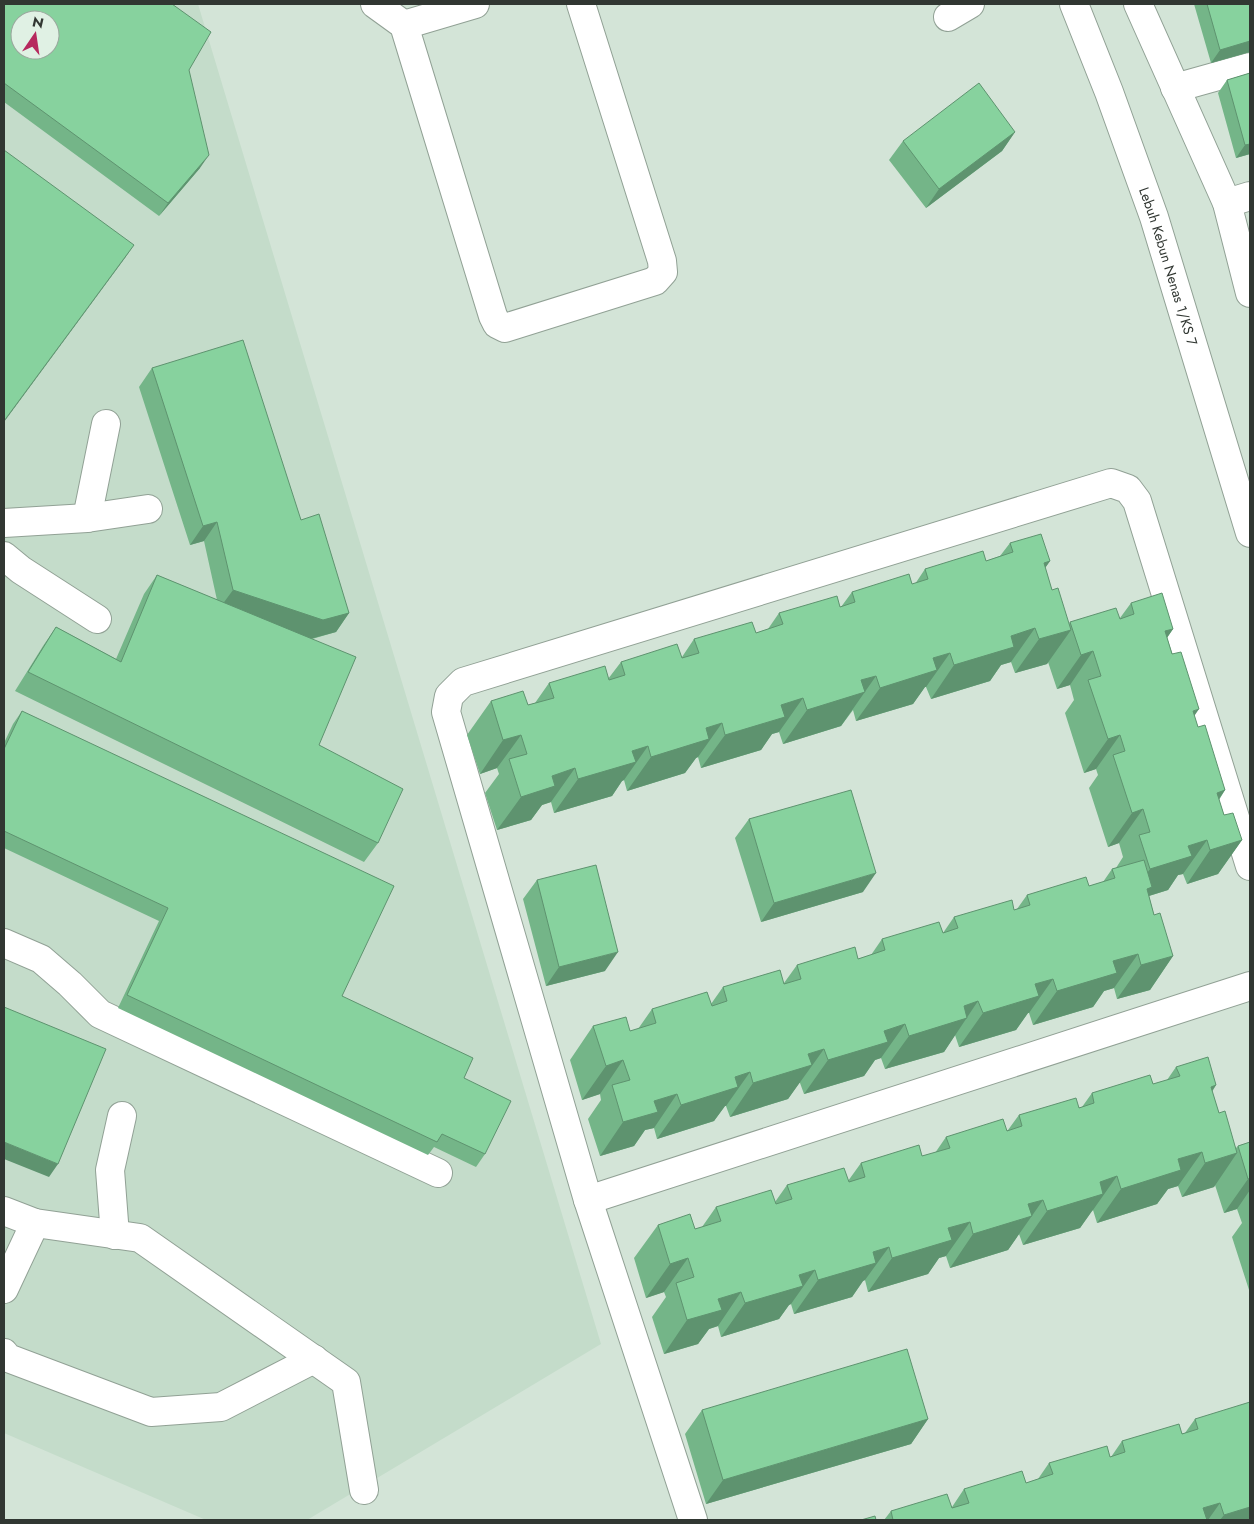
<svg xmlns="http://www.w3.org/2000/svg" width="1254" height="1524" font-family="Jost,sans-serif">
	<style>
		.built { fill: #c4dcca; fill-rule: evenodd }
		.lines { fill: none; stroke-linecap: round; stroke-linejoin: round }
		.minor-casing { stroke: #91a195; stroke-width: 30 }
		.minor { stroke: #fff; stroke-width: 28 }
		.wall { fill: #74b588 }
		.shaded-wall { fill: #5e936f }
		.building { fill: #87d29e; stroke: #5e936f; fill-rule: evenodd }
		.labels { text-anchor: middle; dominant-baseline: central; stroke-width: 4; stroke-linejoin: round; paint-order: stroke }
		.street-label { font-size: 14px; fill: #313732; stroke: #e0f1e4 }
	</style>
	<rect width="100%" height="100%" fill="#d3e4d7"/>
	<path class="built" d="M4,4H198L601,1344L307,1520H206L4,1433ZM20,20H50V50H20Z"/>
	<g class="lines">
		<g class="minor-casing">
			<g id="minor">
				<path d="M375,4L404,25L493,316L497,324L505,328L655,281L663,272L662,261L581,4"/>
				<path id="s1" d="M1074,4L1109,92L1154,217L1250,533"/>
				<path d="M1138,4L1227,203L1250,293"/>
				<path d="M948,17L970,4"/>
				<path d="M404,25L475,4"/>
				<path d="M1175,88L1250,67"/>
				<path d="M1227,203L1250,196"/>
				<path d="M87,518L106,424"/>
				<path d="M4,523L87,518L148,509"/>
				<path d="M4,556L21,570L97,619"/>
				<path d="M4,943L41,959L70,984L100,1014L438,1173"/>
				<path d="M588,1200L1250,986"/>
				<path d="M4,1211L35,1223L140,1238L346,1382L364,1490"/>
				<path d="M115,1235L110,1170L122,1116"/>
				<path d="M4,1289L35,1223"/>
				<path d="M4,1353L8,1358L151,1412L221,1407L314,1359"/>
				<path d="M693,1520L588,1200L446,712L449,696L463,682L1111,483L1128,489L1137,501L1250,866"/>
			</g>
		</g>
		<use href="#minor" class="minor"/>
	</g>
	<path class="wall" d="M4,4L189,70L200,168L159,216L4,102Z
		M1194,4H1250V52L1211,63Z
		M1250,73V154L1236,158L1218,93L1227,80Z
		M1015,132L1002,151L926,208L889,160L903,141Z
		M152,368L301,520L349,613L336,632L312,639L319,745L378,843L364,862L15,691L43,646L56,627L116,659L144,594L157,575L217,600L204,541L190,545L139,387Z
		M1010,543L1050,561L1045,568L1052,590L1069,624L1070,622L1120,618L1131,603L1173,629L1167,638L1198,727L1225,790L1219,800L1224,815L1242,840L1218,874L1187,884L1183,874L1178,875L1168,890L1149,896L1154,915L1173,956L1150,990L1117,999L1114,988L1104,991L1093,1007L1033,1025L1029,1013H1028L1016,1030L959,1047L955,1035L944,1052L885,1069L881,1058L875,1060L864,1076L804,1094L800,1083H799L788,1099L730,1117L726,1106H725L714,1121L657,1139L654,1128L645,1130L634,1146L600,1156L588,1119L601,1100L600,1094L582,1100L570,1060L593,1026L630,1031L638,1029L652,1009L711,1004L723,987L784,983L797,965L858,959L871,955L882,939L943,933L954,917L1014,910L1017,909L1027,895L1089,886L1103,882L1112,869L1116,868L1123,857L1119,843L1108,847L1089,788L1098,775L1096,769L1084,773L1065,713L1074,700L1070,685L1057,689L1048,662L1047,664L1015,673L1011,662L1001,665L990,681L931,699L926,687H925L913,704L856,721L853,710L841,726L783,744L779,732L772,734L761,750L701,768L698,757L696,758L685,773L627,791L624,780L622,781L612,796L554,813L551,802L542,805L531,820L497,830L485,793L499,774L497,768L480,774L467,735L491,701L528,705L535,703L549,683L608,679L621,662L682,657L694,639L756,633L768,629L779,613L840,607H841L852,592L912,584H915L925,569L986,561L1000,556Z
		M22,711L342,996L464,1078L485,1154L476,1167L434,1147L428,1155L118,1008L159,921L4,848V743L13,724Z
		M749,819L863,892L761,922L735,838Z
		M537,880L605,971L546,986L523,899Z
		M1176,1067L1216,1085L1212,1092L1219,1113L1236,1148L1238,1146L1250,1142V1293L1232,1237L1242,1223L1237,1209L1224,1213L1215,1185L1214,1187L1182,1197L1178,1186L1168,1189L1157,1204L1097,1223L1093,1210L1092,1211L1080,1228L1023,1245L1019,1234L1008,1250L950,1268L946,1256L939,1258L928,1274L868,1292L865,1280L863,1281L852,1297L794,1314L791,1304L789,1305L779,1319L721,1337L718,1326L709,1329L698,1344L664,1354L652,1317L666,1297L664,1292L646,1298L634,1258L658,1225L695,1229L702,1227L716,1207L775,1202L787,1185L848,1181L861,1163L922,1156L935,1153L946,1137L1008,1130L1019,1115L1082,1107L1092,1093L1153,1084L1167,1080Z
		M702,1410L928,1419L911,1444L706,1504L685,1434Z
		M1195,1419L1250,1520H884L891,1511L952,1507L964,1489L1026,1483L1038,1479L1049,1463L1111,1457L1122,1441L1185,1433Z"/>
	<path class="shaded-wall" d="M1250,41V52L1211,63L1220,50Z
		M1015,132L1002,151L926,208L939,189Z
		M1250,144V154L1236,158L1245,145Z
		M209,155L200,168L159,216L168,203Z
		M134,245L125,258L4,422V421Z
		M217,522L204,541L190,545L203,526Z
		M1050,561L1026,595L1044,563Z
		M233,590L349,613L336,632L310,639L219,609Z
		M1035,628L1011,662L1001,665L990,681L931,699L954,665L1011,636Z
		M1173,629L1149,663L1165,631Z
		M1071,630L1047,664L1015,673L1039,639Z
		M1093,651L1070,685L1057,689L1081,655Z
		M950,653L926,687H925L913,704L856,721L880,688L933,658Z
		M876,676L841,726L783,744L807,710L861,680Z
		M803,698L779,732L772,734L761,750L701,768L725,735L781,705Z
		M1199,709L1176,743L1193,711Z
		M722,723L698,757L696,758L685,773L627,791L651,757L706,728Z
		M521,735L497,768L480,774L503,740Z
		M1120,735L1096,769L1084,773L1108,739Z
		M648,746L624,780L622,781L612,796L554,813L578,779L632,751Z
		M575,768L551,802L542,805L531,820L497,830L521,797L552,776Z
		M1225,790L1202,824L1217,793Z
		M1143,809L1119,843L1108,847L1132,813Z
		M1207,840L1183,874L1178,875L1168,890L1126,903L1150,869L1188,846Z
		M1242,840L1218,874L1187,884L1210,850Z
		M876,873L863,892L761,922L774,903Z
		M618,952L605,971L546,986L559,967Z
		M1138,954L1114,988L1104,991L1093,1007L1033,1025L1057,991L1113,961Z
		M1173,956L1150,990L1117,999L1141,965Z
		M1053,979L1029,1013H1028L1016,1030L959,1047L983,1013L1035,984Z
		M978,1001L944,1052L885,1069L909,1036L964,1006Z
		M905,1024L881,1058L875,1060L864,1076L804,1094L828,1060L884,1031Z
		M824,1049L788,1099L730,1117L753,1083L808,1054Z
		M623,1060L600,1094L582,1100L606,1066Z
		M750,1072L726,1106H725L714,1121L657,1139L681,1105L735,1077Z
		M1216,1085L1193,1119L1211,1087Z
		M677,1094L654,1128L645,1130L634,1146L600,1156L623,1122L654,1101Z
		M4,1142L58,1164L49,1177L4,1159Z
		M1202,1152L1178,1186L1168,1189L1157,1204L1097,1223L1121,1189L1178,1159Z
		M1237,1153L1214,1187L1182,1197L1205,1163Z
		M1117,1176L1093,1210L1092,1211L1080,1228L1023,1245L1047,1211L1100,1182Z
		M1250,1178V1190L1237,1209L1224,1213L1248,1179Z
		M1043,1200L1008,1250L950,1268L973,1234L1028,1204Z
		M970,1222L946,1256L939,1258L928,1274L868,1292L892,1258L948,1228Z
		M889,1247L865,1280L863,1281L852,1297L794,1314L818,1280L873,1252Z
		M688,1258L664,1292L646,1298L670,1264Z
		M815,1270L791,1304L789,1305L779,1319L721,1337L745,1303L799,1275Z
		M741,1292L718,1326L709,1329L698,1344L664,1354L687,1320L718,1299Z
		M928,1419L911,1444L706,1504L723,1480Z
		M1220,1503L1208,1520H1194L1203,1508Z
		M1250,1507V1520H1220L1224,1515Z"/>
	<path class="building" d="M4,4H172L211,32L189,70L209,155L168,203L4,83ZM20,20H50V50H20Z
		M1207,4H1250V41L1220,50Z
		M1250,73V144L1245,145L1227,80Z
		M979,83L1015,132L939,189L903,141Z
		M4,150L134,245L4,421Z
		M243,340L301,520L319,514L349,613L323,620L233,590L217,522L203,526L152,368Z
		M1041,534L1050,561L1044,563L1052,590L1058,588L1071,630L1039,639L1035,628L1011,636L1014,647L954,665L950,653L933,658L937,670L880,688L876,676L861,680L865,692L807,710L803,698L781,705L785,717L725,735L722,723L706,728L709,739L651,757L648,746L632,751L636,762L578,779L575,768L552,776L555,786L521,797L509,759L527,754L521,735L503,740L491,701L523,691L528,705L554,698L549,683L605,666L609,680L625,675L621,662L677,644L682,658L699,653L694,639L752,622L756,633L783,624L779,613L837,596L840,607L855,602L852,592L909,574L912,584L928,579L925,569L983,551L986,561L1013,552L1010,543Z
		M157,575L356,657L319,745L403,789L378,843L28,672L56,627L121,662Z
		M1162,593L1173,629L1165,631L1172,654L1181,652L1199,709L1193,711L1198,727L1205,725L1225,790L1217,793L1224,815L1233,813L1242,840L1210,850L1207,840L1188,846L1192,856L1150,869L1139,835L1150,832L1143,809L1132,813L1113,755L1125,751L1120,735L1108,739L1088,680L1101,676L1093,651L1081,655L1070,622L1116,608L1120,619L1134,614L1131,603Z
		M22,711L394,886L342,996L473,1058L464,1078L511,1101L485,1154L442,1134L437,1142L127,995L168,908L4,831V749Z
		M851,790L876,873L774,903L749,819Z
		M1144,860L1152,887L1147,889L1154,915L1160,913L1173,956L1141,965L1138,954L1113,961L1117,973L1057,991L1053,979L1035,984L1039,996L983,1013L978,1001L964,1006L967,1018L909,1036L905,1024L884,1031L888,1042L828,1060L824,1049L808,1054L812,1065L753,1083L750,1072L735,1077L738,1087L681,1105L677,1094L654,1101L658,1112L623,1122L612,1085L630,1080L623,1060L606,1066L593,1026L626,1017L630,1031L656,1023L652,1009L707,992L712,1006L727,1001L723,987L780,970L784,984L801,979L797,965L855,947L858,959L885,950L882,939L939,922L943,933L958,928L954,917L1012,900L1014,910L1030,905L1027,895L1086,877L1089,886L1115,878L1112,869Z
		M596,865L618,952L559,967L537,880Z
		M4,1007L106,1049L58,1164L4,1142Z
		M1208,1057L1216,1085L1211,1087L1219,1113L1225,1111L1237,1153L1205,1163L1202,1152L1178,1159L1181,1170L1121,1189L1117,1176L1100,1182L1103,1194L1047,1211L1043,1200L1028,1204L1032,1216L973,1234L970,1222L948,1228L952,1240L892,1258L889,1247L873,1252L876,1263L818,1280L815,1270L799,1275L803,1286L745,1303L741,1292L718,1299L722,1310L687,1320L676,1283L694,1277L688,1258L670,1264L658,1225L690,1214L695,1229L721,1221L716,1207L771,1190L776,1204L792,1199L787,1185L844,1168L849,1182L865,1177L861,1163L919,1145L922,1156L950,1148L946,1137L1003,1119L1007,1131L1022,1126L1019,1115L1076,1098L1079,1108L1094,1103L1092,1093L1150,1075L1153,1084L1180,1076L1176,1067Z
		M1250,1142V1178L1248,1179L1238,1146Z
		M907,1349L928,1419L723,1480L702,1410Z
		M1250,1402V1507L1224,1515L1220,1503L1203,1508L1207,1520H893L891,1511L947,1494L952,1508L969,1503L964,1489L1022,1471L1026,1483L1053,1474L1049,1463L1107,1446L1110,1457L1125,1452L1122,1441L1179,1424L1182,1434L1198,1429L1195,1419Z
		M875,1516L876,1520H861Z"/>
	<g class="labels">
		<g class="street-label">
			<text stroke="none"><textPath href="#s1" startOffset="279">Lebuh Kebun Nenas 1/KS 7</textPath></text>
		</g>
	</g>
	<rect width="1254" height="1524" fill="none" stroke="#313732" stroke-width="10"/>
	<g transform="translate(35 35) rotate(13)"><circle r="24" fill="#e0f1e4" stroke="#9aa79d"/>
	<path d="M0-4L9 19L0 12L-9 19Z" fill="#b6295e"/>
	<text y="-8" font-size="14" font-weight="bold" text-anchor="middle" fill="#313732">N</text>
	</g>
</svg>
